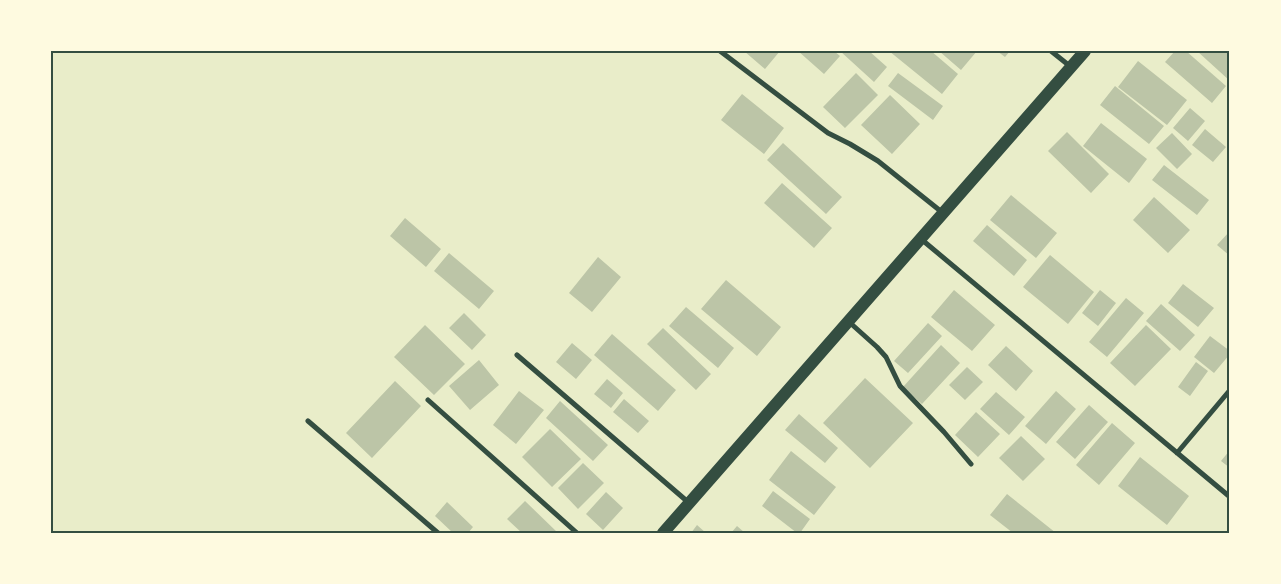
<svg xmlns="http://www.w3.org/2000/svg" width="1281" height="584" font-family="Jost,sans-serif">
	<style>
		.building { fill: #bcc5a7 }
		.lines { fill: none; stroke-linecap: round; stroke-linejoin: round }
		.minor { stroke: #344e41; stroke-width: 5 }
		.primary { stroke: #344e41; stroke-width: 12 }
		.neatline { fill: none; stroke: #344e41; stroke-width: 2 }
	</style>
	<rect width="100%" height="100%" fill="#e9edc9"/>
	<path class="building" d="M744,51H780L765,69Z
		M798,51H834L840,56L824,74Z
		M840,51H869L887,67L874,82Z
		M889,51H931L958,74L942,94Z
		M939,51H977L961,70Z
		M997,51H1010L1005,57Z
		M1175,51H1186L1226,86L1212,103L1165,62Z
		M1197,51H1230V81Z
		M1138,61L1187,100L1167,125L1118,87Z
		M856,73L878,95L845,128L823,107Z
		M898,73L943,106L933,120L888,86Z
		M1115,86L1164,126L1149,144L1100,105Z
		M742,94L784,128L764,154L721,120Z
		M890,95L920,124L892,154L861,125Z
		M1190,108L1205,121L1188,141L1173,128Z
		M1101,123L1147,159L1129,183L1083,146Z
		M1205,129L1226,147L1213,162L1192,145Z
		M1067,132L1109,174L1091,193L1048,151Z
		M1172,133L1192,154L1177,169L1156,148Z
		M783,143L842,197L826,214L767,160Z
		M1164,165L1209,200L1197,215L1152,180Z
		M782,183L832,228L814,248L764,203Z
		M1011,195L1057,233L1036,258L990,220Z
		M1154,197L1190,230L1168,253L1133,220Z
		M405,218L441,249L426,267L390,236Z
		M987,225L1027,260L1014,276L973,241Z
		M1230,231V256L1217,245Z
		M449,253L494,291L479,309L434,271Z
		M1050,255L1094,292L1068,324L1023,287Z
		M598,257L621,277L592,312L569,293Z
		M726,280L781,327L757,356L701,309Z
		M1183,284L1214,308L1198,327L1168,303Z
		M954,290L995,325L972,351L931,317Z
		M1100,290L1116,303L1098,326L1082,313Z
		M1126,298L1144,313L1107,357L1089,342Z
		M1161,304L1195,335L1180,351L1146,321Z
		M686,307L734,348L718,368L669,326Z
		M464,313L486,335L472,350L449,328Z
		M928,323L942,336L908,373L894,361Z
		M425,325L465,364L434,395L394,357Z
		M1146,325L1171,349L1135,386L1110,363Z
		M663,328L711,374L696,390L647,344Z
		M612,334L676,390L658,411L594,355Z
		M1210,336L1230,351V354L1214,373L1194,357Z
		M572,343L592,360L576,379L556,362Z
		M941,345L960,363L922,404L903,387Z
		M1006,346L1033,371L1016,391L988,365Z
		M479,360L499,385L470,410L449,386Z
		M1196,362L1208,371L1190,396L1178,387Z
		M967,367L983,382L965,400L949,385Z
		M865,378L913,423L870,468L823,423Z
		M607,379L623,393L611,408L594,394Z
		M395,381L421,406L372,458L346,433Z
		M519,391L544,410L516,444L493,425Z
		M1056,391L1076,409L1046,444L1025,426Z
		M996,392L1025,417L1009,435L980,409Z
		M624,399L649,421L638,433L613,412Z
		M560,401L608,445L593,461L546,418Z
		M1089,405L1108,422L1075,459L1056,442Z
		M976,412L1000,434L978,457L955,435Z
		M799,414L838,448L825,463L785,430Z
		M1112,423L1135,443L1099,485L1076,465Z
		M550,429L581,459L552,487L522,457Z
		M1021,436L1045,459L1023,481L999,458Z
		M1230,450V468L1221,461Z
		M791,451L836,487L814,515L769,480Z
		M1140,457L1189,496L1167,525L1118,486Z
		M583,463L604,483L578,509L558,488Z
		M773,491L810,519L800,533H797L762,506Z
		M606,492L623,508L603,530L586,514Z
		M1007,494L1056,533H1013L990,515Z
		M525,501L558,533H522L507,519Z
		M447,502L473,527L468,533H453L435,516Z
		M697,525L706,533H691Z
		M737,526L745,533H731Z"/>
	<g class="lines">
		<path class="minor" d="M720,51L828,133L850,144L878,161L943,213
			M1051,51L1071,67
			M921,239L1230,497
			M848,321L877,347L886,357L900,386L944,432L971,464
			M517,355L688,502
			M428,400L577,533
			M308,421L438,533
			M1177,453L1230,390"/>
		<path class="primary" d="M663,533L1085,51"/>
	</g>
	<rect width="1281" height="584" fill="none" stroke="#fefae0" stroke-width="105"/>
	<rect x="52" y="52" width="1176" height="480" class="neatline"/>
</svg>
